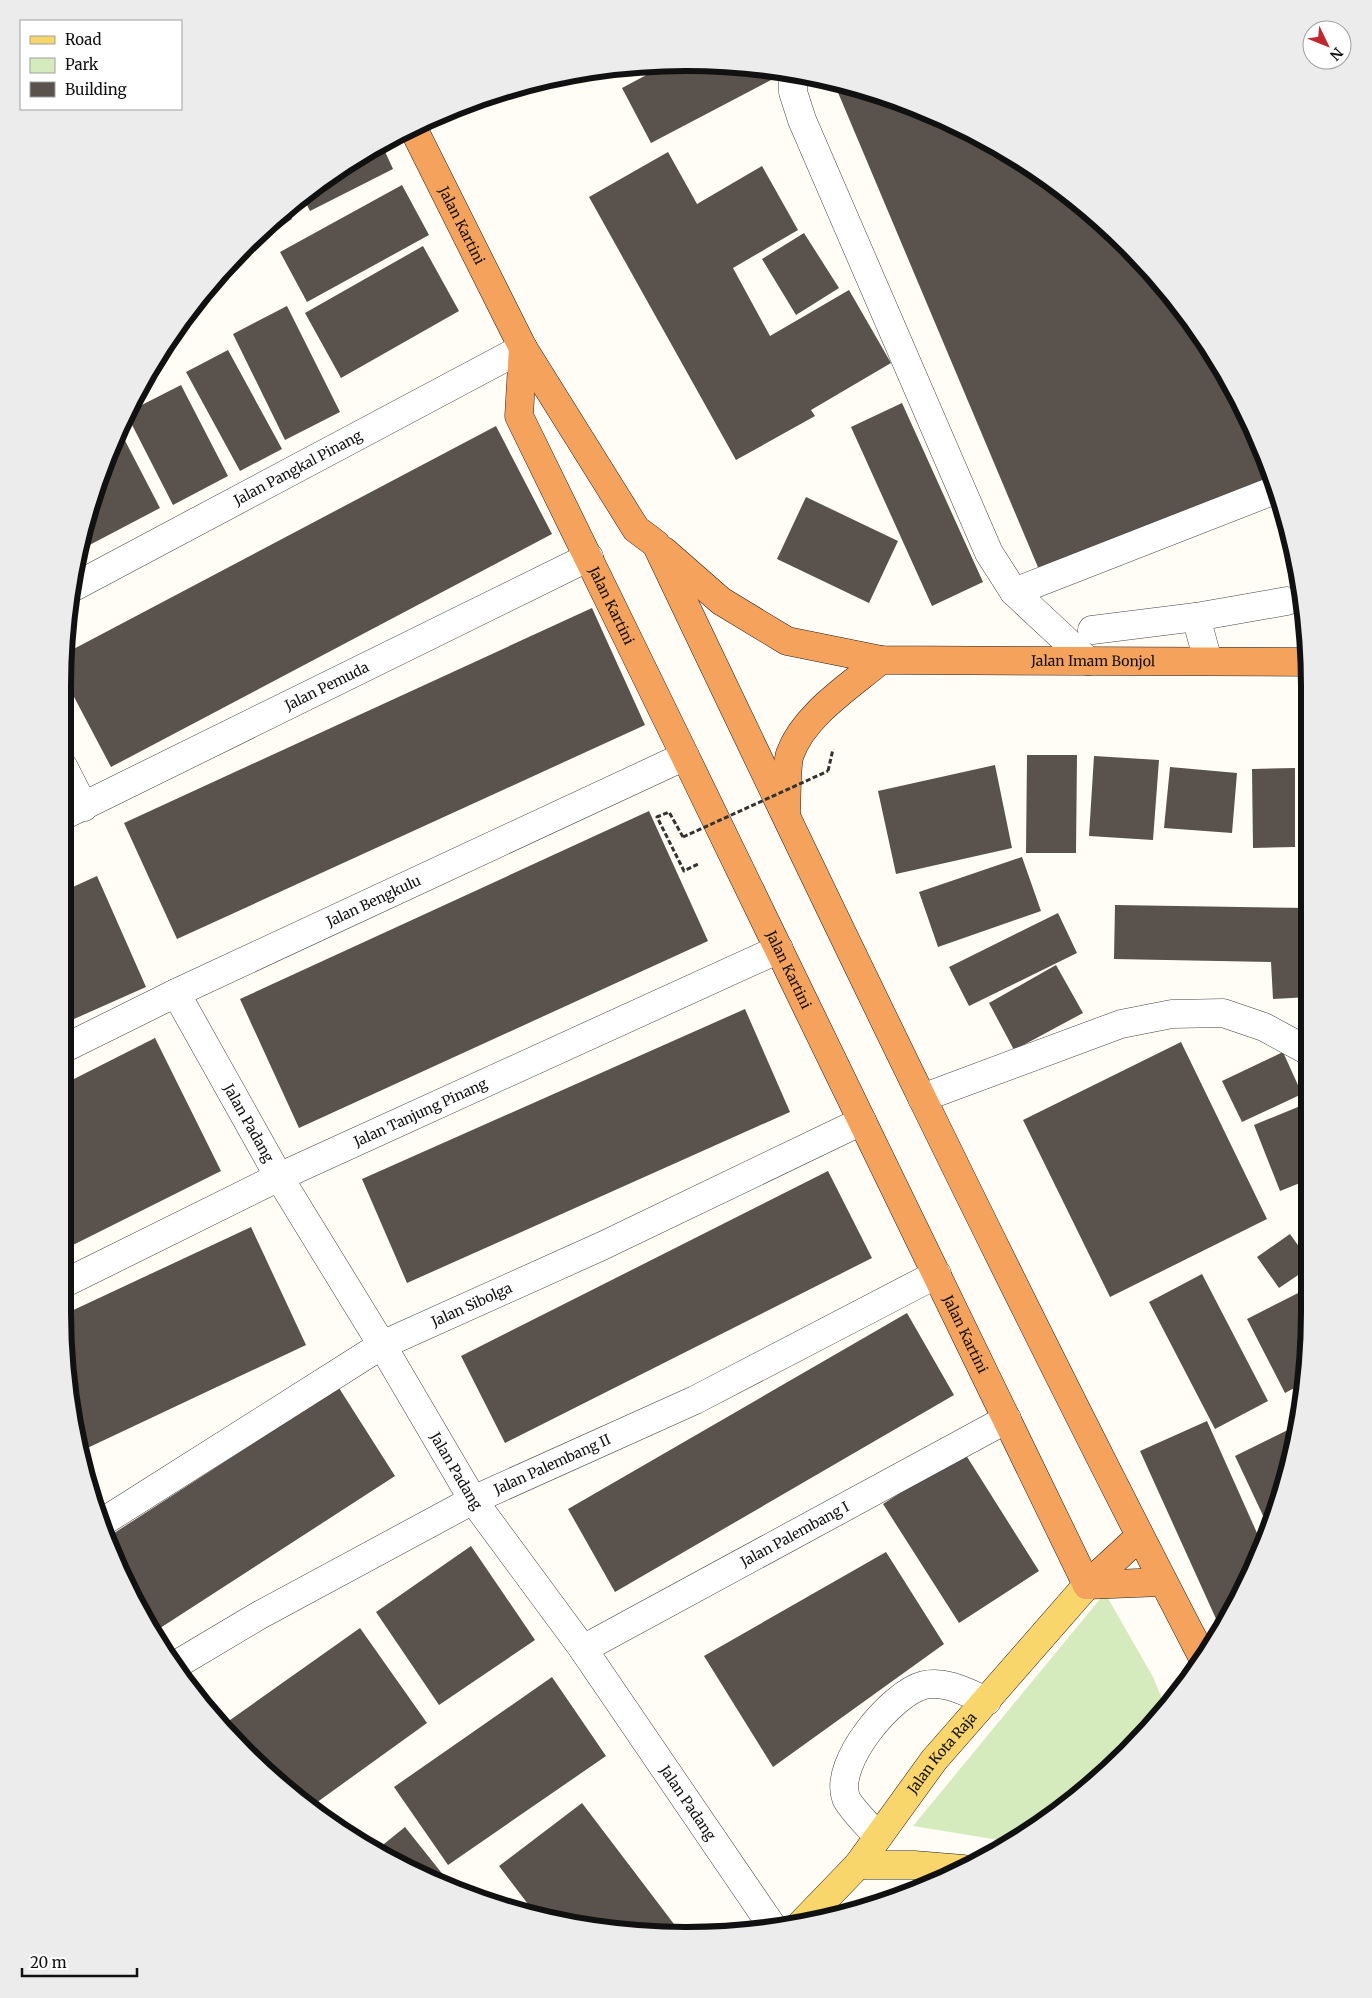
<svg xmlns="http://www.w3.org/2000/svg" width="1372" height="1998" font-family="Merriweather,serif">
	<style>
		.green { fill: #d5ebbd }
		.building { fill: #5a524d }
		.lines { fill: none; stroke-linecap: round; stroke-linejoin: round }
		.minor-casing { stroke: #444; stroke-width: 29 }
		.major-casing { stroke: #222; stroke-width: 29 }
		.highway-casing { stroke: #222; stroke-width: 29 }
		.path { stroke: #333; stroke-width: 3; stroke-dasharray: 5 2.5; stroke-linecap: butt }
		.minor { stroke: #fff; stroke-width: 28 }
		.major { stroke: #f9d66b; stroke-width: 28 }
		.highway { stroke: #f5a25d; stroke-width: 28 }
		.path-bridge { stroke: #333; stroke-width: 3; stroke-dasharray: 5 2.5; stroke-linecap: butt }
		.labels { text-anchor: middle; dominant-baseline: central; stroke-width: 5; stroke-linejoin: round; paint-order: stroke }
		.street-label { font-size: 14px; fill: #111; stroke: #fff }
		.rim { fill: none; stroke: #111; stroke-width: 6 }
	</style>
	<rect width="100%" height="100%" fill="#fffdf5"/>
	<path class="green" d="M1105,1593L1153,1677L1165,1706L1127,1753L1011,1842L913,1826Z"/>
	<path class="building" d="M686,63L766,70L771,80L651,143L622,88L667,64Z
		M834,83L924,110L1032,167L1127,245L1204,339L1262,447L1274,486L1040,572Z
		M382,145L393,169L310,211L303,197L339,168Z
		M668,152L697,204L762,166L798,230L733,268L770,336L849,290L891,363L811,410L815,416L736,460L589,197Z
		M402,185L429,235L307,302L280,252Z
		M287,211L292,219L253,246L250,241Z
		M804,233L839,288L796,315L762,259Z
		M423,246L459,311L341,378L305,313Z
		M287,306L340,412L285,440L233,334Z
		M228,350L282,449L240,471L186,372Z
		M181,385L228,476L173,505L126,413Z
		M902,403L983,582L932,606L851,427Z
		M496,426L552,534L111,767L63,676L66,653Z
		M120,431L160,508L80,550L82,541Z
		M806,497L898,541L869,603L777,559Z
		M592,608L645,725L177,939L124,823Z
		M1027,755H1077L1076,853H1026Z
		M1094,756L1159,760L1153,840L1089,836Z
		M995,765L1012,848L896,874L878,791Z
		M1170,767L1237,773L1232,833L1164,828Z
		M1295,768V847L1253,848L1252,769Z
		M649,811L708,941L299,1128L240,999Z
		M1308,847H1310V885L1303,884Z
		M1022,857L1041,911L938,947L919,892Z
		M97,876L146,987L65,1023L64,891Z
		M1115,905L1310,908V997L1273,999L1271,962L1114,959Z
		M1058,913L1077,953L969,1006L949,967Z
		M1056,965L1083,1013L1014,1050L989,1003Z
		M745,1009L790,1112L407,1283L362,1179Z
		M155,1038L221,1171L67,1248L66,1083Z
		M1181,1042L1267,1219L1110,1297L1023,1120Z
		M1283,1052L1302,1094L1242,1122L1222,1081Z
		M1310,1102V1179L1280,1191L1254,1125Z
		M828,1171L872,1258L505,1443L461,1356Z
		M251,1227L306,1345L81,1451L68,1394L67,1313Z
		M1290,1234L1310,1262V1267L1279,1288L1257,1257Z
		M1202,1274L1268,1401L1215,1429L1149,1302Z
		M1310,1287V1312L1302,1384L1285,1393L1247,1319Z
		M907,1313L954,1395L615,1592L568,1509Z
		M339,1388L395,1476L154,1632L108,1537Z
		M1207,1421L1261,1542L1245,1588L1230,1615L1217,1621L1140,1451Z
		M1298,1425V1433L1267,1524L1235,1456Z
		M964,1452L1039,1571L959,1623L883,1504Z
		M471,1546L535,1640L439,1705L376,1612Z
		M886,1552L944,1644L773,1767L704,1656Z
		M360,1628L427,1723L309,1808L245,1753L223,1725Z
		M552,1677L606,1756L448,1865L394,1787Z
		M582,1803L680,1932L645,1934L537,1916L499,1866Z
		M405,1827L456,1891L448,1888L379,1848Z"/>
	<g class="lines">
		<g class="minor-casing">
			<g id="minor">
				<path d="M793,73V92L802,120L989,553L1014,592L1088,661"/>
				<path id="s1" d="M72,588L523,348"/>
				<path d="M1014,592L1275,490"/>
				<path d="M1196,617L1208,661"/>
				<path d="M1092,630L1196,617L1287,601"/>
				<path d="M63,766L84,807"/>
				<path id="s2" d="M63,816L589,557"/>
				<path id="s3" d="M176,993L279,1177L382,1345L473,1500L583,1649L772,1926"/>
				<path id="s4" d="M65,1048L176,993L685,756"/>
				<path d="M922,1098L1121,1024L1172,1014L1223,1013L1264,1027L1310,1052"/>
				<path id="s5" d="M67,1282L279,1177L779,949"/>
				<path id="s6" d="M101,1523L382,1345L602,1246L862,1121"/>
				<path id="s7" d="M583,1649L1007,1419"/>
				<path id="s8" d="M174,1666L258,1616L473,1500L695,1400L937,1274"/>
				<path d="M878,1837C871,1828 850,1808 846,1798C833,1763 892,1693 924,1685C946,1680 968,1693 987,1701"/>
			</g>
		</g>
		<g class="major-casing">
			<g id="major">
				<path d="M858,1865H914L963,1869"/>
				<path id="s9" d="M801,1924L858,1865L934,1760L1087,1585"/>
			</g>
		</g>
		<g class="highway-casing">
			<g id="highway">
				<path id="s10" d="M413,128L523,348L636,529L656,544C834,918 1013,1292 1204,1660"/>
				<path id="s11" d="M523,348L519,416L685,756L1087,1585"/>
				<path id="s12" d="M664,551L721,601L787,641L881,660L1307,662"/>
				<path d="M786,815C787,801 786,765 790,754C804,715 850,686 881,660"/>
				<path d="M1087,1585L1163,1582"/>
				<path d="M1087,1585L1139,1537"/>
			</g>
		</g>
		<path class="path" d="M828,771L833,749
			M683,837L669,812L657,817L684,871L700,863"/>
		<use href="#minor" class="minor"/>
		<use href="#major" class="major"/>
		<use href="#highway" class="highway"/>
		<path class="path-bridge" d="M683,837L828,771"/>
	</g>
	<g class="labels">
		<g class="street-label">
			<text stroke="none"><textPath href="#s10" startOffset="109">Jalan Kartini</textPath></text>
			<text stroke="none"><textPath href="#s1" startOffset="256">Jalan Pangkal Pinang</textPath></text>
			<text stroke="none"><textPath href="#s11" startOffset="279">Jalan Kartini</textPath></text>
			<text stroke="none"><textPath href="#s12" startOffset="461">Jalan Imam Bonjol</textPath></text>
			<text stroke="none"><textPath href="#s2" startOffset="294">Jalan Pemuda</textPath></text>
			<text stroke="none"><textPath href="#s4" startOffset="342">Jalan Bengkulu</textPath></text>
			<text stroke="none"><textPath href="#s11" startOffset="684">Jalan Kartini</textPath></text>
			<text stroke="none"><textPath href="#s5" startOffset="392">Jalan Tanjung Pinang</textPath></text>
			<text stroke="none"><textPath href="#s3" startOffset="149">Jalan Padang</textPath></text>
			<text stroke="none"><textPath href="#s6" startOffset="431">Jalan Sibolga</textPath></text>
			<text stroke="none"><textPath href="#s11" startOffset="1089">Jalan Kartini</textPath></text>
			<text stroke="none"><textPath href="#s8" startOffset="429">Jalan Palembang II</textPath></text>
			<text stroke="none"><textPath href="#s3" startOffset="554">Jalan Padang</textPath></text>
			<text stroke="none"><textPath href="#s7" startOffset="241">Jalan Palembang I</textPath></text>
			<text stroke="none"><textPath href="#s9" startOffset="222">Jalan Kota Raja</textPath></text>
			<text stroke="none"><textPath href="#s3" startOffset="959">Jalan Padang</textPath></text>
		</g>
	</g>
	<path d="M0 0H1372V1998H0ZM686 71H686A615 615 0 0 1 1301 686V1312A615 615 0 0 1 686 1927H686A615 615 0 0 1 71 1312V686A615 615 0 0 1 686 71Z" fill="#ececec" fill-rule="evenodd"/>
	<path class="rim" d="M686 71H686A615 615 0 0 1 1301 686V1312A615 615 0 0 1 686 1927H686A615 615 0 0 1 71 1312V686A615 615 0 0 1 686 71Z"/>
	<rect x="20" y="20" width="162" height="90" fill="#ffffff" stroke="#a0a0a0"/>
	<rect x="30" y="36" width="25" height="8" fill="#f9d66b" stroke="#a0a0a0"/>
	<text x="65" y="45" font-size="15" fill="#111111">Road</text>
	<rect x="30" y="58" width="25" height="15" fill="#d5ebbd" stroke="#a0a0a0"/>
	<text x="65" y="70" font-size="15" fill="#111111">Park</text>
	<rect x="30" y="82" width="25" height="15" fill="#5a524d" stroke="#a0a0a0"/>
	<text x="65" y="95" font-size="15" fill="#111111">Building</text>
	<g transform="translate(1327 45) rotate(133)"><circle r="24" fill="#ffffff" stroke="#a0a0a0"/>
	<path d="M0-4L9 19L0 12L-9 19Z" fill="#c4262e"/>
	<text y="-8" font-size="14" font-weight="bold" text-anchor="middle" fill="#111111">N</text>
	</g>
	<path d="M22 1968v8h115v-8" fill="none" stroke="#111111" stroke-width="2.5"/>
	<text x="30" y="1968" font-size="15" fill="#111111" stroke="#ffffff" stroke-width="4" paint-order="stroke">20 m</text>
</svg>
